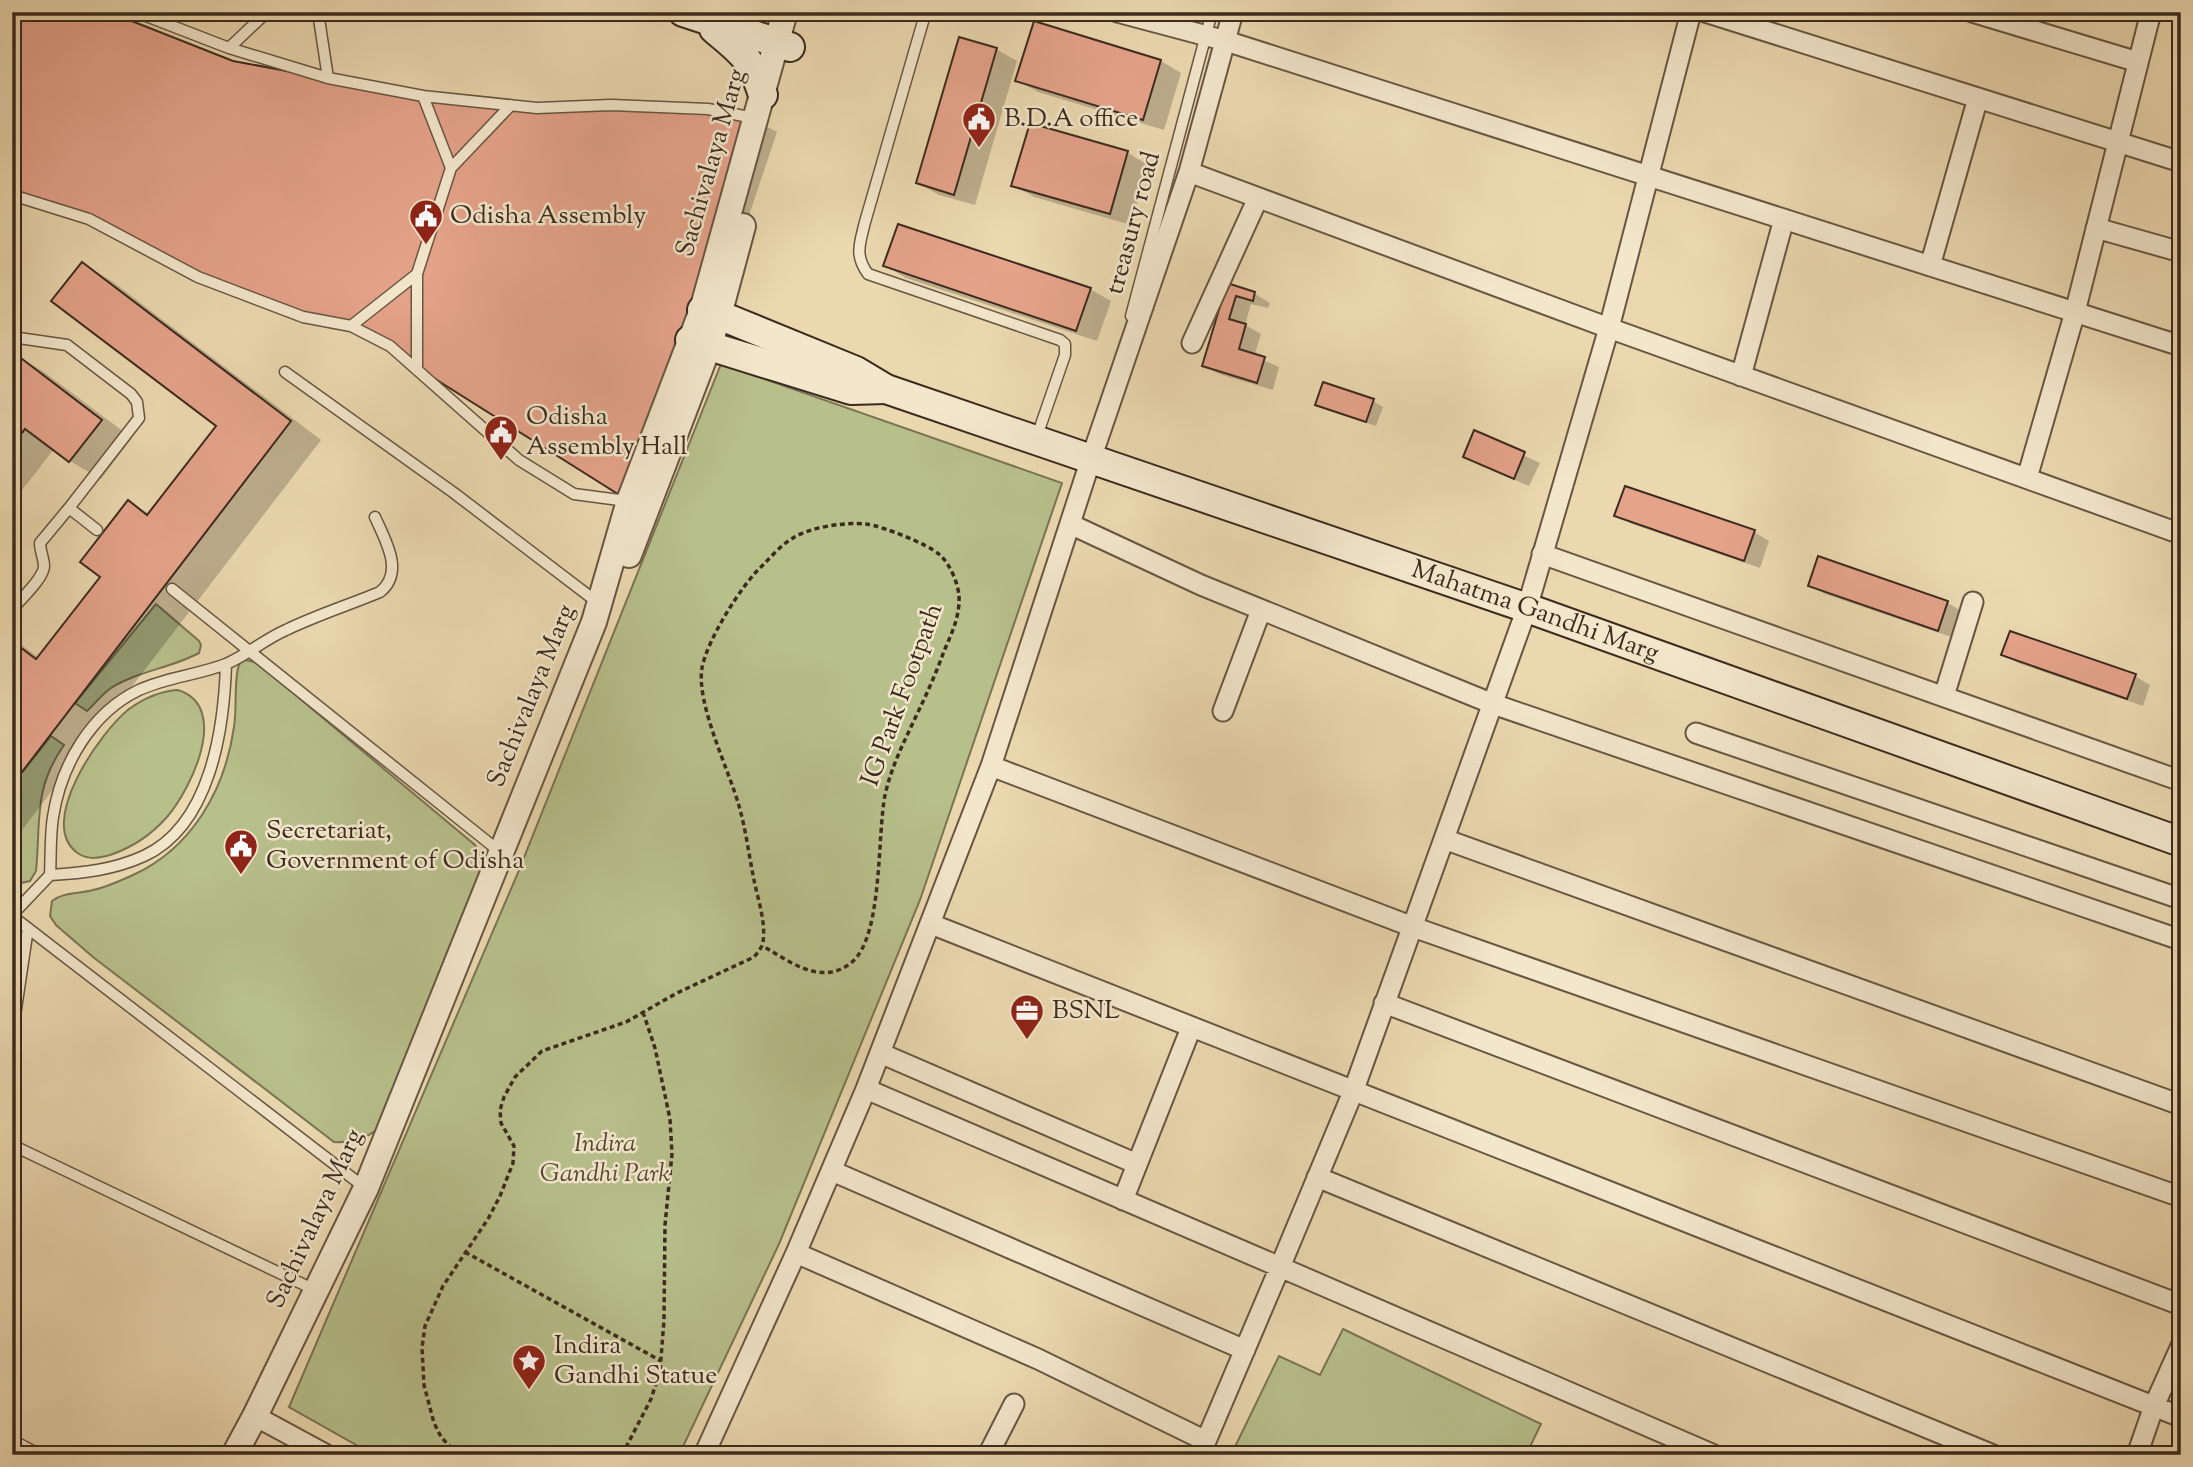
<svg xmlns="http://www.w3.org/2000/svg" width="2193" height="1467" font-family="'Sorts Mill Goudy',serif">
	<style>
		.green { fill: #b7bf8b; stroke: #7a7455; stroke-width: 2 }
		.shadow { fill: #0003 }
		.building { fill: #e5a38a; stroke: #3c2a1f; stroke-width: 2 }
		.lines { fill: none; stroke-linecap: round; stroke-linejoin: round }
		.service-casing { stroke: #685643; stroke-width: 13 }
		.minor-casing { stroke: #685643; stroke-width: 23 }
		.tertiary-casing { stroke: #685643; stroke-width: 28 }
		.secondary-casing { stroke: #3c2a1f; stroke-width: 32 }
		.path { stroke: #3c2a1f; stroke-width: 3.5; stroke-dasharray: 5 3.5; stroke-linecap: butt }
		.service { stroke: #f2e6cb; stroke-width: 10 }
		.minor { stroke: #f2e6cb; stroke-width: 19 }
		.tertiary { stroke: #f2e6cb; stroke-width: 24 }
		.secondary { stroke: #f2e6cb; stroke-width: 28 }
		.labels { text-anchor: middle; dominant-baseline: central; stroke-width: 5; stroke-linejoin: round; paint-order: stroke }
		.poi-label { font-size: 26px; fill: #3c2a1f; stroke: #f2e6cb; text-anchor: start }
		.street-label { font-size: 26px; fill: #3c2a1f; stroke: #f2e6cb }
		.park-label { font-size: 26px; font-style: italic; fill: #554835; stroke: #f2e6cb }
	</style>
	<rect width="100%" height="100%" fill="#ebd8af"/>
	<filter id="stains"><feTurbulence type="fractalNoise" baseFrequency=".00286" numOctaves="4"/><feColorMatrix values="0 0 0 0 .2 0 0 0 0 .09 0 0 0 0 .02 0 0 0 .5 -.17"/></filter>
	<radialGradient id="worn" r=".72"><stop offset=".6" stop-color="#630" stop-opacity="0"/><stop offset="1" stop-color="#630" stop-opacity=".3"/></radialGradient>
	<path class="green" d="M721,364L1062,483L920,900L779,1244L679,1455H374L289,1407L517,875Z
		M156,604L199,641L201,645L199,653C171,668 138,671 111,688C102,694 95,704 87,711L75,703Z
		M245,660L256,662L475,845L482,857V868L378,1129C365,1139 350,1143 334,1142L93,957L56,925L50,916L52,901C63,892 79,894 93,890C107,887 120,881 133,875C192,848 225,790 234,727C237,707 234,687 238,668L240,663Z
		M178,690C231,707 191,789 167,817C152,834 131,848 110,855C99,858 89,860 79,854C34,825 101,731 129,709C143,699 161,691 178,690Z
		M51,736L64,745C33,789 41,821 36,871L30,881L12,885V785Z
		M1343,1329L1541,1424L1526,1455H1231L1279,1356L1320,1375Z"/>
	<path class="shadow" d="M1497,12H1511L1509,16Z
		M1035,23L1161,61L1181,73L1164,130L1038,92L1017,80Z
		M996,49L1017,61L975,205L939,195L918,183Z
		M232,63L423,98L756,121L777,132L650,511L373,337L326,328L220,288Z
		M1031,125L1128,153L1148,165L1131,225L1034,197L1013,185Z
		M82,264L113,282L321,440L12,843V638L39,658L102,576L128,502L150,514L218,425Z
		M886,266L1090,289L1111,301L1097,341L906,278Z
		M1228,286L1255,294L1270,303L1268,308L1251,304L1245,325L1261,334L1254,356L1279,367L1273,390L1219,374L1204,365Z
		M13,354L44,372L132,438L101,479L70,461L54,449L12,503Z
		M1373,401L1383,407L1376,426L1327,410L1317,404Z
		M1475,433L1540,463L1529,486L1480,465L1465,456Z
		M1616,515L1754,532L1769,541L1760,568L1632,524Z
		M1819,559L1948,603L1963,612L1954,638L1825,594L1810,585Z
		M2003,655L2135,676L2150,685L2143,706L2018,663Z"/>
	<path class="building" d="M12,12H109L233,61L423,96L537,108L708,109L757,119L629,501L351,326L303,317L198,277L78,215L12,195Z
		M1034,21L1161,60L1143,120L1015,81Z
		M959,37L997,48L954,195L916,183Z
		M1030,123L1128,151L1110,214L1011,186Z
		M898,224L1091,288L1076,331L883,266Z
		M82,262L291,421L12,785V641L36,659L100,577L80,562L128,500L147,515L216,426L51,301Z
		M1227,283L1255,292L1253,301L1236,296L1229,319L1246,324L1239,349L1265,357L1257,383L1202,366Z
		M13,352L102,420L69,462L25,429L12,445Z
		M1323,382L1374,399L1366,422L1315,405Z
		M1474,430L1525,452L1514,479L1463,457Z
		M1625,486L1755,530L1744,561L1614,516Z
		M1818,556L1948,601L1938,631L1808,586Z
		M2010,631L2136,674L2127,699L2001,655Z"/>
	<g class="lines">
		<g class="service-casing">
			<path id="service" d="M136,12L229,48
				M267,12L229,48L328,78
				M318,12L328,78L423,96L537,108L611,105L708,109L754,118
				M924,18L865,222C860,243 854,255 868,274L1060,340L1065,344V355L1037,436
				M423,96L451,168
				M12,195L89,219L198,277L303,317L351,326L390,346L519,460L574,494L627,501
				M417,274L451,168L511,105
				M1131,316L1212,12
				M351,326L417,274V369
				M12,337L67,345L131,394L137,402L139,418L69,508
				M285,372L454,493L597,602
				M172,589L499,851
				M17,604C24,596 44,577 44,566C44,559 40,551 40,543L69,508L97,530
				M50,875C83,873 113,870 144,856C211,825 224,728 226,664
				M12,915L50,875C51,856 50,836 53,817C61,765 91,713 139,690C167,677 198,675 226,664C247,655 265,639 286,630C317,615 349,605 380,592C405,572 385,540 375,517
				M12,916L364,1187
				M12,1036L28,928
				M12,1145L315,1290
				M12,1440L40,1455"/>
		</g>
		<g class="minor-casing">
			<path id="minor" d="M1117,12L1226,41L2181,346
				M1705,12L2181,162
				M1972,12L2138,62
				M1189,172L1609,328L2181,534
				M2096,228L2181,252
				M1930,266L1978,98
				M1192,343L1258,198
				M1741,376L1784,219
				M2027,478L2075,312L2151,12
				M1070,524L1201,585L1493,704L2181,940
				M1542,554L2181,781
				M1944,696L1973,602
				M1223,711L1261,610
				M1696,733L2181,899
				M991,766L1413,927L2181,1197
				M1444,839L2181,1105
				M931,924L2181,1417
				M1384,1003L2181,1305
				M880,1053L1137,1164
				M866,1089L1280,1267L1353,1092L1527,608L1609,328L1691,12
				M832,1171L1245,1350
				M1317,1177L1993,1455
				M1123,1200L1191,1028
				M796,1253L1038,1359L1206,1441
				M255,1416L327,1455
				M704,1455L796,1253L866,1089L991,766L1091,459L1189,172L1233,12
				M988,1455L1014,1404
				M1200,1455L1280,1267L1714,1455
				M2137,1455L2154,1406L2181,1346"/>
		</g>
		<g class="tertiary-casing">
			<path id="tertiary" d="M629,555L709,346L719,315L743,226
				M234,1455L255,1416L366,1188L594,622L629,501L702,310L785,12"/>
		</g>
		<g class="secondary-casing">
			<g id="secondary">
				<path d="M683,12L790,47"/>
				<path d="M714,29C743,53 751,58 763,95"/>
				<path id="s1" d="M702,310L719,315L856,371L886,389L1527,608L2181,842"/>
				<path d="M690,340L851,390L886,389"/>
			</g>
		</g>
		<path class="path" d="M465,1252L661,1361
			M458,1455L441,1437L434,1423L424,1385L422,1348L425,1326L443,1286L488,1219L500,1196L513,1163L514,1146L501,1123L500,1110L504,1097L515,1077L542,1051L626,1022L677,993L754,957C758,952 762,948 763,942C766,922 758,900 754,880C749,856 746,830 739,806C729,770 696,704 702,668C707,640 742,584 763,565C772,556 782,544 793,538C810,527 845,522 866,524C882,526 928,544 940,555C950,564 958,583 959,596C960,616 952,633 944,651C937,671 928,691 919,710C906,738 892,764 885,795C877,836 883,936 852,962C822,987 790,962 763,946
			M473,1455C485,1448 492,1448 504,1455
			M622,1455L651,1399L660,1371L664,1320L665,1225L672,1154L670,1119L655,1048L643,1012"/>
		<use href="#service" class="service"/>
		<use href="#minor" class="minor"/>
		<use href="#tertiary" class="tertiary"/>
		<use href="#secondary" class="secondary"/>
	</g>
	<defs>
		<g id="civic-pin" transform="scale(1.75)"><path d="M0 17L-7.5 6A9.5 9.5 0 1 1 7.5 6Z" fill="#8f2418" stroke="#f2e6cb"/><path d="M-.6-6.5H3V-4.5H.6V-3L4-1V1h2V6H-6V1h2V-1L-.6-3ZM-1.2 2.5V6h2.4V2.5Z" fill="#fff"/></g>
		<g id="office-pin" transform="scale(1.75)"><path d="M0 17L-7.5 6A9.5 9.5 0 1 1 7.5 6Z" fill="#8f2418" stroke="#f2e6cb"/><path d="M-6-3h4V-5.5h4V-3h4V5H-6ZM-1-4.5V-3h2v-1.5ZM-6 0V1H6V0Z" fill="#fff"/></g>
		<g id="sight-pin" transform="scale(1.75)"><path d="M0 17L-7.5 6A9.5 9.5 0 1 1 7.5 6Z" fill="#8f2418" stroke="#f2e6cb"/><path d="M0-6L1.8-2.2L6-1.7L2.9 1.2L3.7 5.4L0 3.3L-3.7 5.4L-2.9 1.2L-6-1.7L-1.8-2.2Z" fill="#fff"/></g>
	</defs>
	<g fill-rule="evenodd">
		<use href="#civic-pin" x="979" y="119"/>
		<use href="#civic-pin" x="426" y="216"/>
		<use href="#civic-pin" x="501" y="432"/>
		<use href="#civic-pin" x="241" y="846"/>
		<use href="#office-pin" x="1027" y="1011"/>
		<use href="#sight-pin" x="529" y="1361"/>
	</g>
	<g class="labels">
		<g class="poi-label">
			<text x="1004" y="119">B.D.A office</text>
			<text x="450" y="216">Odisha Assembly</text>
			<text x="526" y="417">Odisha<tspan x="526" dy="30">Assembly Hall</tspan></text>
			<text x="266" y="831">Secretariat,<tspan x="266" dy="30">Government of Odisha</tspan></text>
			<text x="1052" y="1011">BSNL</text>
			<text x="554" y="1346">Indira<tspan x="554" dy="30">Gandhi Statue</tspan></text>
		</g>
		<g class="street-label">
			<text transform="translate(712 163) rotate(-74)">Sachivalaya Marg</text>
			<text transform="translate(1134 223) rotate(-75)">treasury road</text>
			<text stroke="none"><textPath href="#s1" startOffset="887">Mahatma Gandhi Marg</textPath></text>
			<text transform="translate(903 695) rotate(-70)">IG Park Footpath</text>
			<text transform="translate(532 696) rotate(-68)">Sachivalaya Marg</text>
			<text transform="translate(316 1219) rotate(-65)">Sachivalaya Marg</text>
		</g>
		<g class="park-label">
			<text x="605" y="1144">Indira<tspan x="605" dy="30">Gandhi Park</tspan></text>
		</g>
	</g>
	<rect width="2193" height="1467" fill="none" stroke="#ebd8af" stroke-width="42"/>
	<rect x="14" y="14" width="2165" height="1439" fill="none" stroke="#3c2a1f" stroke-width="3.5"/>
	<rect x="21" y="21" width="2151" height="1425" fill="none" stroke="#3c2a1f" stroke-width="2"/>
	<rect width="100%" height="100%" filter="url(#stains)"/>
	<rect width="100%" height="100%" fill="url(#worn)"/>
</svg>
